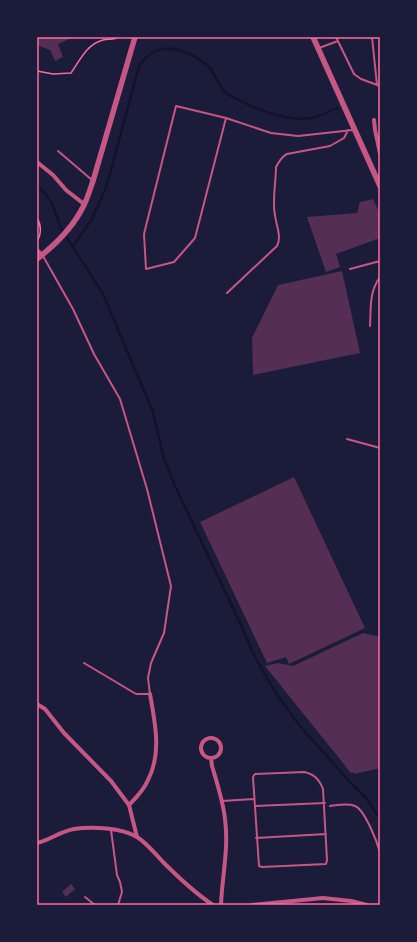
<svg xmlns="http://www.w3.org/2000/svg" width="417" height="942" font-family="Ubuntu,sans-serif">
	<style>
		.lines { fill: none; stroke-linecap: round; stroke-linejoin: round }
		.stream { stroke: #12122b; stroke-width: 2.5 }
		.building { fill: #542f53 }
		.path { stroke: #ff6b9d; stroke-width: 1.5 }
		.service { stroke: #c65784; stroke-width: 2 }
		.minor { stroke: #c65784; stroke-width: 4 }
		.tertiary { stroke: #c65784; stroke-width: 5.5 }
		.neatline { fill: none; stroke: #ff6b9d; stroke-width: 1.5 }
	</style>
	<rect width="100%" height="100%" fill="#1b1b3a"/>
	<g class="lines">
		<path class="stream" d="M37,188L41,189L52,203L61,228L103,294L153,412L164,459L176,488L239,621L255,657L275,692L300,726L347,779L367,799L380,819
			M73,246L92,219L107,185L139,66C153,45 171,45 192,55C198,59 205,63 210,68C216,76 219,87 227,94C251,107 283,122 311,118C320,116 329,112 337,108"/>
	</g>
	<path class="building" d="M37,37H74L58,44L63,57L55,61L50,50L37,45Z
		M373,199L380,214V238L336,254L340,267L326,272L307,217L357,213L360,202Z
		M342,271L360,353L253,375L252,338L278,285Z
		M294,477L365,628L289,664L286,657L267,663L200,522Z
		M363,633L380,637V768L354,774L353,772L351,773L265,666L278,663L293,666Z
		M71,884L75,889L66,897L62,892Z"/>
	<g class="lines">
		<path class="path" d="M37,71L53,74L71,73C80,60 87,44 103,40C110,38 111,41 119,37
			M37,218C41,224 42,234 37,241"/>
		<path class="service" d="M336,37L354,74L361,79L380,86
			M372,37L377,85
			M319,48L338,41
			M226,118L195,238L174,262L146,269L144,234L176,106L226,118L271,133L298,136L353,130
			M58,151L92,180
			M43,256L73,309L94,354L120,399L147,489L171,586L164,633L151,663L148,678L150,694H136L84,663
			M350,269L380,261
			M227,293L277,246C282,237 276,225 275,215C272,202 276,181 276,167C279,162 281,157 287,154L330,146L344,138L348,130
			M370,326C371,308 369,292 380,277
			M347,439L380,448
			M304,772C314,774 319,779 323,789L327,860L326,864L262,867L259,866L253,777L255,774Z
			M222,801L254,799
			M255,806L325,803
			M330,806C338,805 348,803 355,806C365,810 377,842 380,852
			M111,830L117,875L120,882L122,892L118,905
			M256,838L326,834
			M85,897L95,905"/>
		<path class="minor" d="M374,120L375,130L380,153
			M37,162L53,175L66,190L84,204
			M37,250L42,255
			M37,704L45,709L64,733L111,781L129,805L137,837
			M201 748a10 10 0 1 1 20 0a10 10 0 1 1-20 0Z
			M211,758L212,766C217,783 223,801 225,819C229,848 222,877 221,905
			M129,805C136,798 144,790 148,780C162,753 155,723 150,694
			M37,843C50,840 61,831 74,829C92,826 122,828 137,837C148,844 155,854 164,863C179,878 195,893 213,905
			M252,905L323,898L351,901L367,905"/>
		<path class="tertiary" d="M313,37L380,186
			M37,259C55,245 74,226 84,205C88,197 90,189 93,181L135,37"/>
	</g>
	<rect width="417" height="942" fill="none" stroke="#1b1b3a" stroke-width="76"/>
	<rect x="38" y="38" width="341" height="866" class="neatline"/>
</svg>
